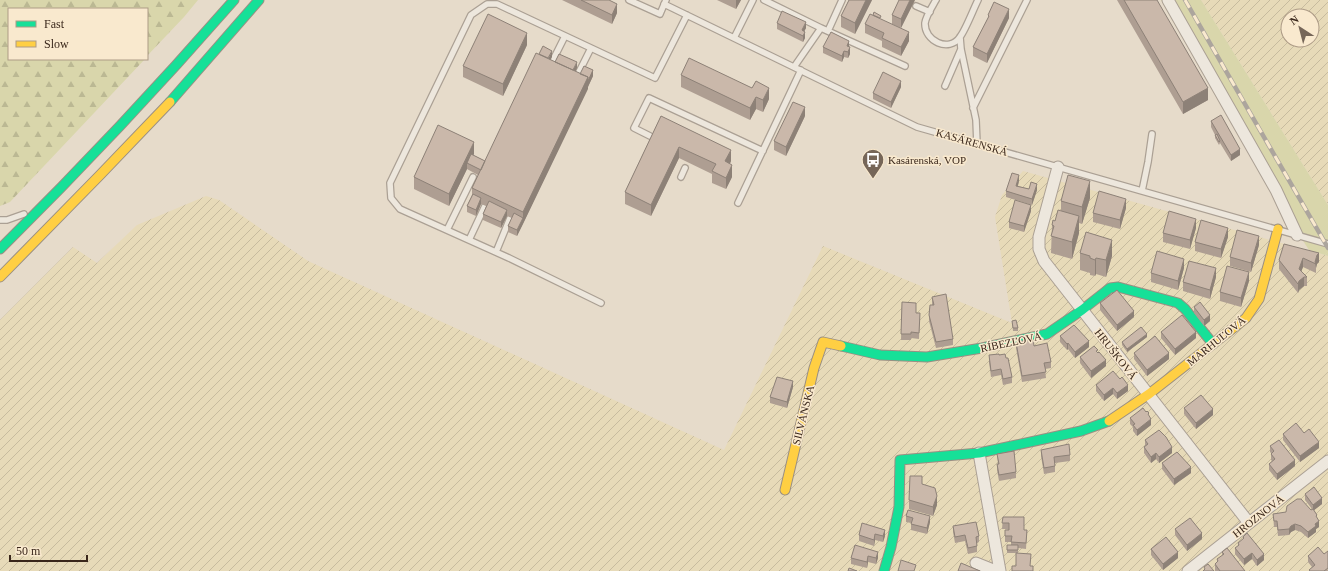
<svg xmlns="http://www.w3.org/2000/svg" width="1328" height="571" font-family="Georgia,serif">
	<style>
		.farmland { fill: url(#farmland-furrows); fill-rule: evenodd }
		.grass { fill: #d9d6ab }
		.forest { fill: url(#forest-firs) }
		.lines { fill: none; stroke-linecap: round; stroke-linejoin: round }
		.lane-casing { stroke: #aba094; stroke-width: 8 }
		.street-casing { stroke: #aba094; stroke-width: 13 }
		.fast-casing { stroke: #9a8f83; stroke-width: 11 }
		.slow-casing { stroke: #9a8f83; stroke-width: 11 }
		.lane { stroke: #ede7dd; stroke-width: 5.5 }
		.street { stroke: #ede7dd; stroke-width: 11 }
		.fast { stroke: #16e098; stroke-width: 9 }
		.slow { stroke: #ffcf43; stroke-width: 9 }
		.rail-casing { stroke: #aca59d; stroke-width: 4.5 }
		.rail { stroke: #f9e9ce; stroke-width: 3; stroke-dasharray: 9; stroke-linecap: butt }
		.wall { fill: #ae9e92 }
		.shaded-wall { fill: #8d8177 }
		.building { fill: #cab8aa; stroke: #8d8177 }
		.labels { text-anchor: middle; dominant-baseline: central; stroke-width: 3; stroke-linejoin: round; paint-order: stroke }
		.street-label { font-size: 11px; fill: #3a271b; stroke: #f9e9ce }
		.poi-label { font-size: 11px; fill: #3a271b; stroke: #f9e9ce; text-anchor: start }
	</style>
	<defs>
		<pattern id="farmland-furrows" width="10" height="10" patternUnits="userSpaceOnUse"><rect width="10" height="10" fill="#e7dab8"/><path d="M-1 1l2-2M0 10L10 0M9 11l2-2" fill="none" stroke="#c7bb9e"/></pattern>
		<pattern id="forest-firs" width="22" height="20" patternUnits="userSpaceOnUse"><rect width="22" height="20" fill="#d9d6ab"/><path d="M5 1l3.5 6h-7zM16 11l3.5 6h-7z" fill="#bbb893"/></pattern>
	</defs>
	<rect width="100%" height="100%" fill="#e6dbca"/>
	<path class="farmland" d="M1201,0H1328V205ZM1288,16H1312V40H1288Z
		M1023,171L1328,256V571H0V320L73,247L97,263L137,225L206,196L219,200L308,261L724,450L823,246L1012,323L995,217L1002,195Z"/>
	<path class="grass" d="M1161,0H1201L1328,205V256L1309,250L1265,182Z"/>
	<path class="forest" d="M0,0H198L184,17L147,56V9H9V59H145L10,202L0,206Z"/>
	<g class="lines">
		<g class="lane-casing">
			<path id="lane" d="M629,0L660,14L666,0
				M764,0L821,28L794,67
				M936,0C932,7 926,16 925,23C924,41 949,53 960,37C966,29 973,10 978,0
				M664,4L917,127L1328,244
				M916,6L930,12
				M821,28L905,66
				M828,31L842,0
				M960,37L961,49L976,120L977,144
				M734,38L753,0
				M550,66L565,36
				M576,78L591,48
				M945,86L961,49
				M973,108L1027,0
				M650,136L634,128L649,98L763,151
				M681,177L685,168
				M1142,191L1148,162L1152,134
				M738,203L801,70
				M0,220H7L24,214
				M447,230L473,177
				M469,240L485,206
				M496,252L510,218
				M601,303L509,258L400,209L391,198L390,183L471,15L487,4H497L655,78L687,15"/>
		</g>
		<g class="street-casing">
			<path id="street" d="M1168,0L1276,190L1297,235
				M1058,167L1039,237V249L1044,261L1249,523
				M979,453L1000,571
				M976,563L996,571
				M1188,571L1328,461"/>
		</g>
		<g class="fast-casing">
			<path id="fast" d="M170,102L259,0
				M0,249C81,169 159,86 234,0
				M841,346L880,355L927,357L982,348L1047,334L1082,310L1110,288L1118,287L1178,303L1185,309L1213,344
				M884,571L891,547L899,507L900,460L979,453L1081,431L1109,421"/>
		</g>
		<g class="slow-casing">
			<path id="slow" d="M0,277L100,175L170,102
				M1109,421L1149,394L1246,318L1259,299L1278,229
				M785,490L814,368L823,342L841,346"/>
		</g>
		<use href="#lane" class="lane"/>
		<use href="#street" class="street"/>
		<use href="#fast" class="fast"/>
		<use href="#slow" class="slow"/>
		<g class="rail-casing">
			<path id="rail" d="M1185,0L1328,248"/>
		</g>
		<use href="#rail" class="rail"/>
	</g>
	<path class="wall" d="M562,0H609L617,13L612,24Z
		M717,0H741L736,9Z
		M849,0H872L855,34L841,27V16Z
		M915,0L901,28L892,24V15Z
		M1117,0H1157L1208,100L1183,114Z
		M988,15L1009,18L987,63L973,56V47L988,18Z
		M881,19L909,41L901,56L882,47V41L865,33V24Z
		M777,23L806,28L804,31L805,38L803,42L777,29Z
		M527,45L503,96L463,77V66Z
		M823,47H849L850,54L848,58L844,57L842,62L823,53Z
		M552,57L550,59L555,62L577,68L575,71L580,74L593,76L517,236L508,232V226L512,218L507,216L501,228L483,220V214L486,206L481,204L476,216L467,212V206L472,195V188L478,175L467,169L449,206L414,189V177L474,154L473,155L485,161Z
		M681,75L769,99L763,112L756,109L750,120L681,87Z
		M901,87L891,108L873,99V93Z
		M661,116L731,161L730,164L732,177L726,189L712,183V174L679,158L651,216L625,204V192Z
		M805,116L786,156L774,150V141Z
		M1211,121L1240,155L1231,161L1220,143L1219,145L1215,138V135L1211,127Z
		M1019,181L1018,186L1029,189L1037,190L1032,205L1006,197V191Z
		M1090,198L1082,224L1079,223V233L1072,259L1051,253L1052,225L1055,221L1061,211V201Z
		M1126,208L1120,229L1093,222V213Z
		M1031,211L1024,232L1009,228V222Z
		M1196,228L1190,249L1163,242V233Z
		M1228,237L1221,258L1195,251V242Z
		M1284,244L1319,262L1317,264L1316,268V273L1303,267L1301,271L1307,277V286H1304L1299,290L1298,293L1279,269V260Z
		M1259,245L1251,272L1230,266V257Z
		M1080,253L1112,256L1106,277L1096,274L1095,276L1090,275V273L1080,270Z
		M1184,268L1178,290L1151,282V273Z
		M1216,277L1210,299L1183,291V282Z
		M1249,281L1241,307L1220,301V292Z
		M932,297L953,339V345L936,348L929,321V315L932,305Z
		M902,302L916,313H920L919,339L911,338V340H901Z
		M1100,303L1134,317L1117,331L1100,310Z
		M1194,307L1210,321L1204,326L1194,313Z
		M1012,321L1018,328V331H1013Z
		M1161,332L1196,338L1175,355L1161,338Z
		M1060,336L1089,347L1075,358L1068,349L1067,350L1060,342Z
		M1147,337L1127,352L1122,345V342Z
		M1016,342L1034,346L1051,362V368L1045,369L1046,378L1022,382L1016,348Z
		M1098,353L1106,366L1091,378L1080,363V357Z
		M1134,353L1169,359L1147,376L1134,359Z
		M989,355H999L1006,358L1012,377V383L1003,385L1001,375L991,377L989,362Z
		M1120,379L1128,391L1117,399L1113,394L1104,401L1096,391V385Z
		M793,387L787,408L770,403V397Z
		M1184,408L1213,415L1196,429L1184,414Z
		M1149,416L1151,425L1137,436L1133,431V427L1130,424V418Z
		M1304,433L1319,448L1300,462L1283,440V434Z
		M1145,440L1172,453L1159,463L1156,459L1151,463L1144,453V447L1145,446Z
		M1270,446L1295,466L1277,480L1269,470V464L1272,461L1271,460V453L1270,452Z
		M1041,450L1070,455V461L1055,463V472L1044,474L1041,456Z
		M997,454L1016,472V478L999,481L997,470V464H998Z
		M1162,463L1191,473L1174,485L1162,469Z
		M1305,494L1322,504L1314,510L1317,518L1319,527L1316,529V532L1308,538L1301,532L1295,530L1291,532L1289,535L1278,536L1277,527H1274L1273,514L1311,510L1312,509L1305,500Z
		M909,500L937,505L933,516L909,509Z
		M906,516L930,522L927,534L911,530V523L906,522Z
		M1003,517L1024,530H1027L1026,549L1018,548V553H1007V545H1011V542H1005V530L1009,529H1002Z
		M953,526L979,536V542L977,543V552L968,554L965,541L955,543L953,532Z
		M1175,529L1202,539L1187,551L1175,535Z
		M885,530V536L883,542L875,540L874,546L859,541V535Z
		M1243,537L1264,560L1257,566L1252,559L1244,565L1235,554V548L1238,546V543L1243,539Z
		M855,545L878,558L876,564L868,562L867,568L851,564V558Z
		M1151,549L1178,558L1163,570L1151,555Z
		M1222,552L1245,571H1215V564L1217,562V559L1222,556Z
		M1324,554L1328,571H1309V570L1312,567L1308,562V556Z"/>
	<path class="shaded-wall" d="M736,0H741L736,9Z
		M866,0H872L855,34V23Z
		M910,0H915L901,28V19Z
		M617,4V13L612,24V15Z
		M1009,9V18L987,63V54Z
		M806,22V28L802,36V30Z
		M805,32V38L803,42V36Z
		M909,32V41L901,56V47Z
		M527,33V45L503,96V84Z
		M849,41V47L847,46Z
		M850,47V54L848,58V52Z
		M552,51V57L546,69V63Z
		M844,51V57L842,62V56Z
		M577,62V68L571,81V75Z
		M593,70V76L588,87V89L523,224V212L588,77Z
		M901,81V87L891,108V102Z
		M769,88V99L763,112V100Z
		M1208,88V100L1183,114V102Z
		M756,97V109L750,120V108Z
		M805,107V116L786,156V147Z
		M474,142V154L469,164L467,163V169L449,206V194Z
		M679,147V158L651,216V205Z
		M1240,149V155L1231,161V155Z
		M731,150V161L725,173V161Z
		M732,165V177L726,189V178Z
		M1019,175V181L1016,192V186Z
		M1090,181V198L1082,224V207Z
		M1037,184V190L1032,205V199Z
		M481,198V204L476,216V210Z
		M1126,199V208L1120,229V220Z
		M1031,205V211L1024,232V226Z
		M507,210V216L501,228V222Z
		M1079,216V233L1072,259V242Z
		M523,218V224L517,236V230Z
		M1196,219V228L1190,249V240Z
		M1228,228V237L1221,258V249Z
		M1259,236V245L1251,272V263Z
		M1112,240V256L1106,277V260Z
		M1319,253V262L1317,264L1316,268L1315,262L1317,255Z
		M1096,258V274L1095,276V260Z
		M1303,258V267L1299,278V269Z
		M1184,259V268L1178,290V281Z
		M1216,268V277L1210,299V290Z
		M1249,272V281L1241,307V298Z
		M1304,277V286L1299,290L1298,293V284L1299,281Z
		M1134,311V317L1117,331V325Z
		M1210,315V321L1204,326V320Z
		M1196,332V338L1175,355V349Z
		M1147,334V337L1127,352V349Z
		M1089,341V347L1075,358V352Z
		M1068,343V349L1067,350V344Z
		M1169,353V359L1147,376V370Z
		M1106,360V366L1091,378V371Z
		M793,381V387L787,408V402Z
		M1128,385V391L1117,399V393Z
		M1113,388V394L1104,401V395Z
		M1213,409V415L1196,429V423Z
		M1151,419V425L1137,436V430Z
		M1319,442V448L1300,462V456Z
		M1172,447V453L1159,463V457Z
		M1156,453V459L1151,463V457Z
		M1295,460V466L1277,480V474Z
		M1191,467V473L1174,485V479Z
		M937,496V505L933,516V507Z
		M1322,498V504L1313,511V505Z
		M930,516V522L927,534V528Z
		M1319,521V527L1316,529V532L1308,538V532L1315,524Z
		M1295,524V530L1291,532L1289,535V529L1291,526Z
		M885,530V536L883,542V536Z
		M1202,533V539L1187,551V545Z
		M875,534V540L874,546V540Z
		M878,552V558L876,564V558Z
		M1178,552V558L1163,570V564Z
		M1252,553V559L1244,565V559Z
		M1264,554V560L1257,566V560Z
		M868,556V562L867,568V562Z"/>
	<path class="building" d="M581,0H609L617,4L612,15Z
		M849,0H866L855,23L841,16Z
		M899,0H910L901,19L892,15Z
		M1124,0H1157L1208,88L1183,102Z
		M994,2L1009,9L987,54L973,47L989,16L988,15Z
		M782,11L806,22L802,30L805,32L803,36L777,23Z
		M874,12L881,16L880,18L873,15Z
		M488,14L527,33L503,84L463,66Z
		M870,14L909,32L901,47L882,38L884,33L865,24Z
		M831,32L849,41L847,46L850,47L848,52L844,51L842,56L823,47Z
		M543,46L552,51L548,58L539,54Z
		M536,53L588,77L523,212L472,188Z
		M559,54L577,62L573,70L555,62Z
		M689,58L752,88L756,81L769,88L763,100L756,97L750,108L681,75Z
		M584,66L593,70L588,81V77L580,74Z
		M883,72L901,81L891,102L873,93Z
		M793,102L805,107L786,147L774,141Z
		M1221,115L1240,149L1231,155L1211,121Z
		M661,116L731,150L725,161L732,165L726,178L712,171L716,164L679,147L651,205L625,192Z
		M438,125L474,142L449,194L414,177Z
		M1217,134L1220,141L1219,142L1215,135Z
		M471,154L485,161L481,170L467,163Z
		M1012,173L1019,175L1016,186L1029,189L1031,182L1037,184L1032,199L1006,191Z
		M1068,175L1090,181L1082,207L1061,201Z
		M1099,191L1126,199L1120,220L1093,213Z
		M473,194L481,198L476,210L467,206Z
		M1015,200L1031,205L1024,226L1009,222Z
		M489,201L507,210L501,222L483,214Z
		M1058,210L1079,216L1072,242L1051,236L1054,226L1052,225L1053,220L1055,221Z
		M1169,211L1196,219L1190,240L1163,233Z
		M514,213L523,218L517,230L508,226Z
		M1201,220L1228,228L1221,249L1195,242Z
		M1237,230L1259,236L1251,263L1230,257Z
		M1086,232L1112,240L1106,260L1096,258L1095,260L1090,258V256L1080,253Z
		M1284,244L1319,253L1317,255L1315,262L1316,264L1303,258L1299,269L1307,277H1304L1299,281L1298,284L1279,260Z
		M1157,251L1184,259L1178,281L1151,273Z
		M1189,261L1216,268L1210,290L1183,282Z
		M1227,266L1249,272L1241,298L1220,292Z
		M1117,290L1134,311L1117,325L1100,303Z
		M946,294L953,339L936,342L929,315L930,305H934L932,297Z
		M902,302L916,303V313H920L919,333L911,332V334H901Z
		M1200,302L1210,315L1204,320L1194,307Z
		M1182,315L1196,332L1175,349L1161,332Z
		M1016,320L1018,328H1013L1012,321Z
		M1074,325L1089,341L1075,352L1068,343L1067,344L1060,336Z
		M1141,327L1147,334L1127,349L1122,342Z
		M1155,336L1169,353L1147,370L1134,353Z
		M1033,339L1034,346L1047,343L1051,362L1044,363L1046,372L1022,376L1016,342Z
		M1094,346L1098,350L1096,351L1098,353L1099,352L1106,360L1091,371L1080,357Z
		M999,354V355L1005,354L1006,358H1008L1012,377L1003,379L1001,369L991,371L989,355Z
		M1113,371L1120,379L1122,377L1128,385L1117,393L1113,388L1104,395L1096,385Z
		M777,377L793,381L787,402L770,397Z
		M1201,395L1213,409L1196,423L1184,408Z
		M1143,408L1146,412L1147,411L1149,413L1148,414L1151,419L1137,430L1133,425L1135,424L1130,418Z
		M1296,423L1304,433L1309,429L1319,442L1300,456L1283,434Z
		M1159,430L1166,437L1172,447L1159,457L1156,453L1151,457L1144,447L1148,444L1145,440Z
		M1279,440L1295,460L1277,474L1269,464L1275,459L1271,454L1274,451L1270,446Z
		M1069,444L1070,455L1054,457L1055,466L1044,468L1041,450Z
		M1014,451L1016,472L999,475L997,464H999L997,454Z
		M1177,452L1191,467L1174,479L1162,463Z
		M910,476H922V484L935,488L937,496L933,507L909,500Z
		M1314,487L1322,498L1313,505L1305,494Z
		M1297,499H1301L1311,510L1313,509L1317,515L1316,516L1319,521L1315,524L1316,526L1308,532L1301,526L1295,524L1291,526L1289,529L1278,530L1277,521H1274L1273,514L1286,512L1287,506Z
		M908,510L930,516L927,528L911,524L913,518L906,516Z
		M1003,517H1024V530H1027L1026,543L1011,542L1012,536H1005V530H1009V523H1002Z
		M1190,518L1202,533L1187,545L1175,529Z
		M976,522L979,536L976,537L977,546L968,548L965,535L955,537L953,526Z
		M862,523L885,530L883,536L875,534L874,540L859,535Z
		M1247,533L1264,554L1257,560L1252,553L1244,559L1235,548L1239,545L1238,543L1244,538L1243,537Z
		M1166,537L1178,552L1163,564L1151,549Z
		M855,545L878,552L876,558L868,556L867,562L851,558Z
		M1007,545H1018V550H1007Z
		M1318,547L1324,554L1328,551V568L1324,571H1310L1309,570L1315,565L1308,556Z
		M1227,548L1245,571H1220L1215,564L1218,561L1217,559L1224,554L1222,552Z
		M1016,553L1031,554L1030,566H1033V571H1012V566H1016Z
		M901,560L916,565L914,571H898Z
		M961,563L980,571H958Z
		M1208,564L1214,571H1203L1205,569L1204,567Z
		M849,568L857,571H848Z"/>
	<defs>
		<g id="bus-pin" transform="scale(1.15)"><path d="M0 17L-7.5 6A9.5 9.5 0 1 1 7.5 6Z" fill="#766658" stroke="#f9e9ce"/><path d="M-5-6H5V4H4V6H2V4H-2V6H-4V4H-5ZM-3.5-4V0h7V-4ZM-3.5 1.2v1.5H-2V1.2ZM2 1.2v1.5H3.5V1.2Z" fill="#fff"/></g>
	</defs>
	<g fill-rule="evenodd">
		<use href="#bus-pin" x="873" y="160"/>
	</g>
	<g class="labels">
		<g class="street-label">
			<text transform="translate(972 142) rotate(16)">KASÁRENSKÁ</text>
			<text transform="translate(1216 341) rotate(-39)">MARHUĽOVÁ</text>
			<text transform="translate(1011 342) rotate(-12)">RÍBEZĽOVÁ</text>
			<text transform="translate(1116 354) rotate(52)">HRUŠKOVÁ</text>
			<text transform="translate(803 415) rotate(-76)">SILVÁNSKA</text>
			<text transform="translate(1258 516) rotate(-38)">HROZNOVÁ</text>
		</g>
		<g class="poi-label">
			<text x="888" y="160">Kasárenská, VOP</text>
		</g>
	</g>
	<rect x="8" y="8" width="140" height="52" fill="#f9e9ce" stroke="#ad9b86"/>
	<rect x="16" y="21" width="20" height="6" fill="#16e098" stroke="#ad9b86"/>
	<text x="44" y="28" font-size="12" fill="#3a271b">Fast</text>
	<rect x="16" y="41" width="20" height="6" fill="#ffcf43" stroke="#ad9b86"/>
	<text x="44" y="48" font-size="12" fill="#3a271b">Slow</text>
	<g transform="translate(1300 28) rotate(324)"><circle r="19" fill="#f9e9ce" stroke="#ad9b86"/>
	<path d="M0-3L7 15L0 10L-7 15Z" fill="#766658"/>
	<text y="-6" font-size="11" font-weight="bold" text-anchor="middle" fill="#3a271b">N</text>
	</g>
	<path d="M10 555v6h77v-6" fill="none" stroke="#3a271b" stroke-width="2"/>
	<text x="16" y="555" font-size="12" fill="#3a271b" stroke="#f9e9ce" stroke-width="3" paint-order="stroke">50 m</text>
</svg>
